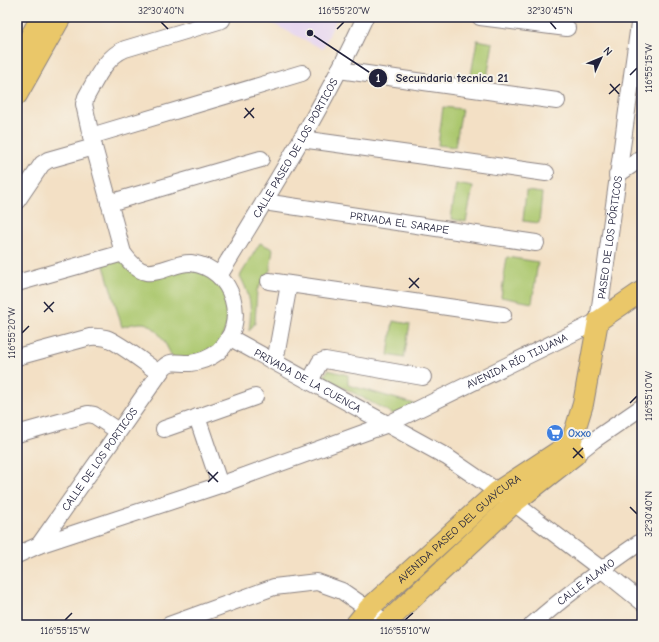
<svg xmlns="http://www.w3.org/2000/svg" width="659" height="642" font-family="'Comic Neue',sans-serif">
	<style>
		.built { fill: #e5d3f1 }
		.green { fill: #acc86e; stroke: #677554 }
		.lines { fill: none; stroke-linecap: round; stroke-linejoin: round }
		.minor-casing { stroke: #8a8180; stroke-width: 18 }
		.major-casing { stroke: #8a8180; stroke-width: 22 }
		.minor { stroke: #fff; stroke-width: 16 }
		.major { stroke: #eac769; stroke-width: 20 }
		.ticks { fill: none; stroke: #22223b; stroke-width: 1.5 }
		.labels { text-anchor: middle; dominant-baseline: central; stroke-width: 4; stroke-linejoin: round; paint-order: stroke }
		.street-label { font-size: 11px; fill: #22223b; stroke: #f7f3e8 }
		.shop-label { font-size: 11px; font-weight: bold; fill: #366cbe; stroke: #f7f3e8; text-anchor: start }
		.leader { fill: none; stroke: #22223b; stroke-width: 1.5 }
		.callout-dot { fill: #22223b; stroke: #f7f3e8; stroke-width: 1.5 }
		.mark-label { font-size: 12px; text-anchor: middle; font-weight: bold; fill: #fff }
		.callout-label { font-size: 12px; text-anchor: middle; font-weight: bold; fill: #22223b; stroke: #f7f3e8; stroke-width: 4; stroke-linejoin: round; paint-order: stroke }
		.neatline { fill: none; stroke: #22223b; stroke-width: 1.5 }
		.ticks-label { font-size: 10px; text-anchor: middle; fill: #22223b }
	</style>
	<rect width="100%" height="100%" fill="#f7f3e8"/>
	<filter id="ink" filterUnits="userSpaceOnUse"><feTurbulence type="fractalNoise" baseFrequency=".025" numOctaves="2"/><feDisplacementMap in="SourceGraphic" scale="8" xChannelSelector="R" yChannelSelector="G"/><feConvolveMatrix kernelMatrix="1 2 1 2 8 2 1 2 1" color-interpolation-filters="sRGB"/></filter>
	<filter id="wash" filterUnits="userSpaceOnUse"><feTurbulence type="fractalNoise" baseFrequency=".012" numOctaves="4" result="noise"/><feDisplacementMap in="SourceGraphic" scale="16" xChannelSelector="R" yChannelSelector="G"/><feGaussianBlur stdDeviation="0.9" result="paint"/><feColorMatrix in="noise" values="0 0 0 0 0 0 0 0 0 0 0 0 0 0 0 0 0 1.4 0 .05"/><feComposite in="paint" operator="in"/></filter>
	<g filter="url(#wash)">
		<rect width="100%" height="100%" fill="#f3e0c5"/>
		<path class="built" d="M259,17H337L323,49Z"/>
		<path class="green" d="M477,40L493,43L487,78L471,75Z
			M443,107L462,109L455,147L438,145Z
			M456,184L473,187L466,222L451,219Z
			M526,191L542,193L539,223L523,221Z
			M260,243L273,249L270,270L257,290L255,323L249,331C252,308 251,297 240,276Z
			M123,253L138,268H208L234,304L217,352L174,362C169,349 156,322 141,323C135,323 128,325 122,327L102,259Z
			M507,257L538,262L532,303L501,297Z
			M393,321L410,324L404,358L388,355Z
			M328,370L348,375V385L418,405L393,414L324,377Z"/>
	</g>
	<g filter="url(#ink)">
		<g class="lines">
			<g class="minor-casing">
				<g id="minor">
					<path d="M480,17L567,28"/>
					<path d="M339,70L557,101"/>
					<path d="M91,136L302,73"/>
					<path d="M301,139L546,173"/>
					<path d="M617,175L642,158"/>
					<path d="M17,201L42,164L48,160L94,147"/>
					<path id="s1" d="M264,202L536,243"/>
					<path d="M109,203L261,159"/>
					<path id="s2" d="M219,276C270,192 324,107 365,17"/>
					<path d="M269,281L503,315"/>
					<path d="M17,283L123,253"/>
					<path id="s3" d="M229,337L447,457L514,503L601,569L642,602"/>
					<path d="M17,357L90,337C96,336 101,337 106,338C120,343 146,364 159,373"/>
					<path d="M275,362L289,284"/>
					<path d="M310,381L320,362L325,360L423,377"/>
					<path d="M197,417L220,485"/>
					<path d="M164,429L255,397"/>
					<path d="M17,434L88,414L94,415L118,431"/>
					<path d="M575,455L594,440L642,407"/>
					<path id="s4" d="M39,545L164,367C172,359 180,364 190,363C199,362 210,358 218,352C250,324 234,268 191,263C176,262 161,274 146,272C136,270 128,260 123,253L91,136L84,104L86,97C96,80 105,57 125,49L222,20"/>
					<path id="s5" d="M17,555L39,545L220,485L388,424L598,321L640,17"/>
					<path d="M169,625L274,587L317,582L342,591L368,609L388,625"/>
					<path id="s6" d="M532,625C567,594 604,567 642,541"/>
				</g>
			</g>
			<g class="major-casing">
				<g id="major">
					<path d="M17,61L41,17"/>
					<path d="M17,95L61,17"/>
					<path id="s7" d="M355,625L368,609L498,491L571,443"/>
					<path d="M384,625L514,503L575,455L571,443L583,404L598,321L642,291"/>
				</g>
			</g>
			<use href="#minor" class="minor"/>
			<use href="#major" class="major"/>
		</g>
	</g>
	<path class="ticks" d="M161,22L168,29M550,22L556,29M337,29L344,22M630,75L637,68M610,84L619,94M609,94L620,84M245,108L254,118M244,118L254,108M409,278L419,288M409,288L419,278M44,302L53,312M44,312L54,302M22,333L29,326M630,403L637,396M573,448L583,458M573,458L583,448M208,472L218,482M208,482L218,472M630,507L637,514M65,620L72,613M405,620L413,613"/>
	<defs>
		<g id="supermarket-disc" transform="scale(0.9)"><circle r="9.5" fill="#3f7fe0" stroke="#f7f3e8"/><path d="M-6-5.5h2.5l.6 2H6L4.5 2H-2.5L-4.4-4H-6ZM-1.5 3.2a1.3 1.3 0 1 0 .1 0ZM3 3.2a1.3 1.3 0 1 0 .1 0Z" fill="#fff"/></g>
	</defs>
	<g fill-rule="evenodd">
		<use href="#supermarket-disc" x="555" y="433"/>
	</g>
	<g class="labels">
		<g class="street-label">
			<text stroke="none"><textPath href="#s2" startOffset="149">CALLE PASEO DE LOS PORTICOS</textPath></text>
			<text stroke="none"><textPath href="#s1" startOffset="137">PRIVADA EL SARAPE</textPath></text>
			<text stroke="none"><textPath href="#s5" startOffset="712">PASEO DE LOS PÓRTICOS</textPath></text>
			<text stroke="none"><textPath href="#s5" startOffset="537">AVENIDA RÍO TIJUANA</textPath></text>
			<text stroke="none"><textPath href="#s3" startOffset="90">PRIVADA DE LA CUENCA</textPath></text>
			<text stroke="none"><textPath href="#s4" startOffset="105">CALLE DE LOS PORTICOS</textPath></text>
			<text stroke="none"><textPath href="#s7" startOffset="142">AVENIDA PASEO DEL GUAYCURA</textPath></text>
			<text stroke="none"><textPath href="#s6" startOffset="69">CALLE ALAMO</textPath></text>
		</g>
		<g class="shop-label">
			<text x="568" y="433">Oxxo</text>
		</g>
	</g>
	<path class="leader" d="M310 33L378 78"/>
	<g class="callout-dot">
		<circle cx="310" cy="33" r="4"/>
		<circle cx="378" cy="78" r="10"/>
	</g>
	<g class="mark-label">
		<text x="378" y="82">1</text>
	</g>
	<g class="callout-label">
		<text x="452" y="82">Secundaria tecnica 21</text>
	</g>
	<rect width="659" height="642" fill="none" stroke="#f7f3e8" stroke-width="44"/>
	<g transform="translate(601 58) rotate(46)" stroke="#f7f3e8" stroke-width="3" paint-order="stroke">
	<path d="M0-3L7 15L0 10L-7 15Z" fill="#22223b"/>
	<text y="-6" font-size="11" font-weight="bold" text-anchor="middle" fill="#22223b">N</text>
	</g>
	<rect x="22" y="22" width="615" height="598" class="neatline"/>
	<g class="ticks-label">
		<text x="161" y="14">32°30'40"N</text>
		<text x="344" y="14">116°55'20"W</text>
		<text x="550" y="14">32°30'45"N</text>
		<text transform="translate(648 68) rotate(-90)" y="4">116°55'15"W</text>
		<text transform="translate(11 333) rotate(-90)" y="4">116°55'20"W</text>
		<text transform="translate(648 396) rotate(-90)" y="4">116°55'10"W</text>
		<text transform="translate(648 514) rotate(-90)" y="4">32°30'40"N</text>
		<text x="65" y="634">116°55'15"W</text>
		<text x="405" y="634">116°55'10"W</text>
	</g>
</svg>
